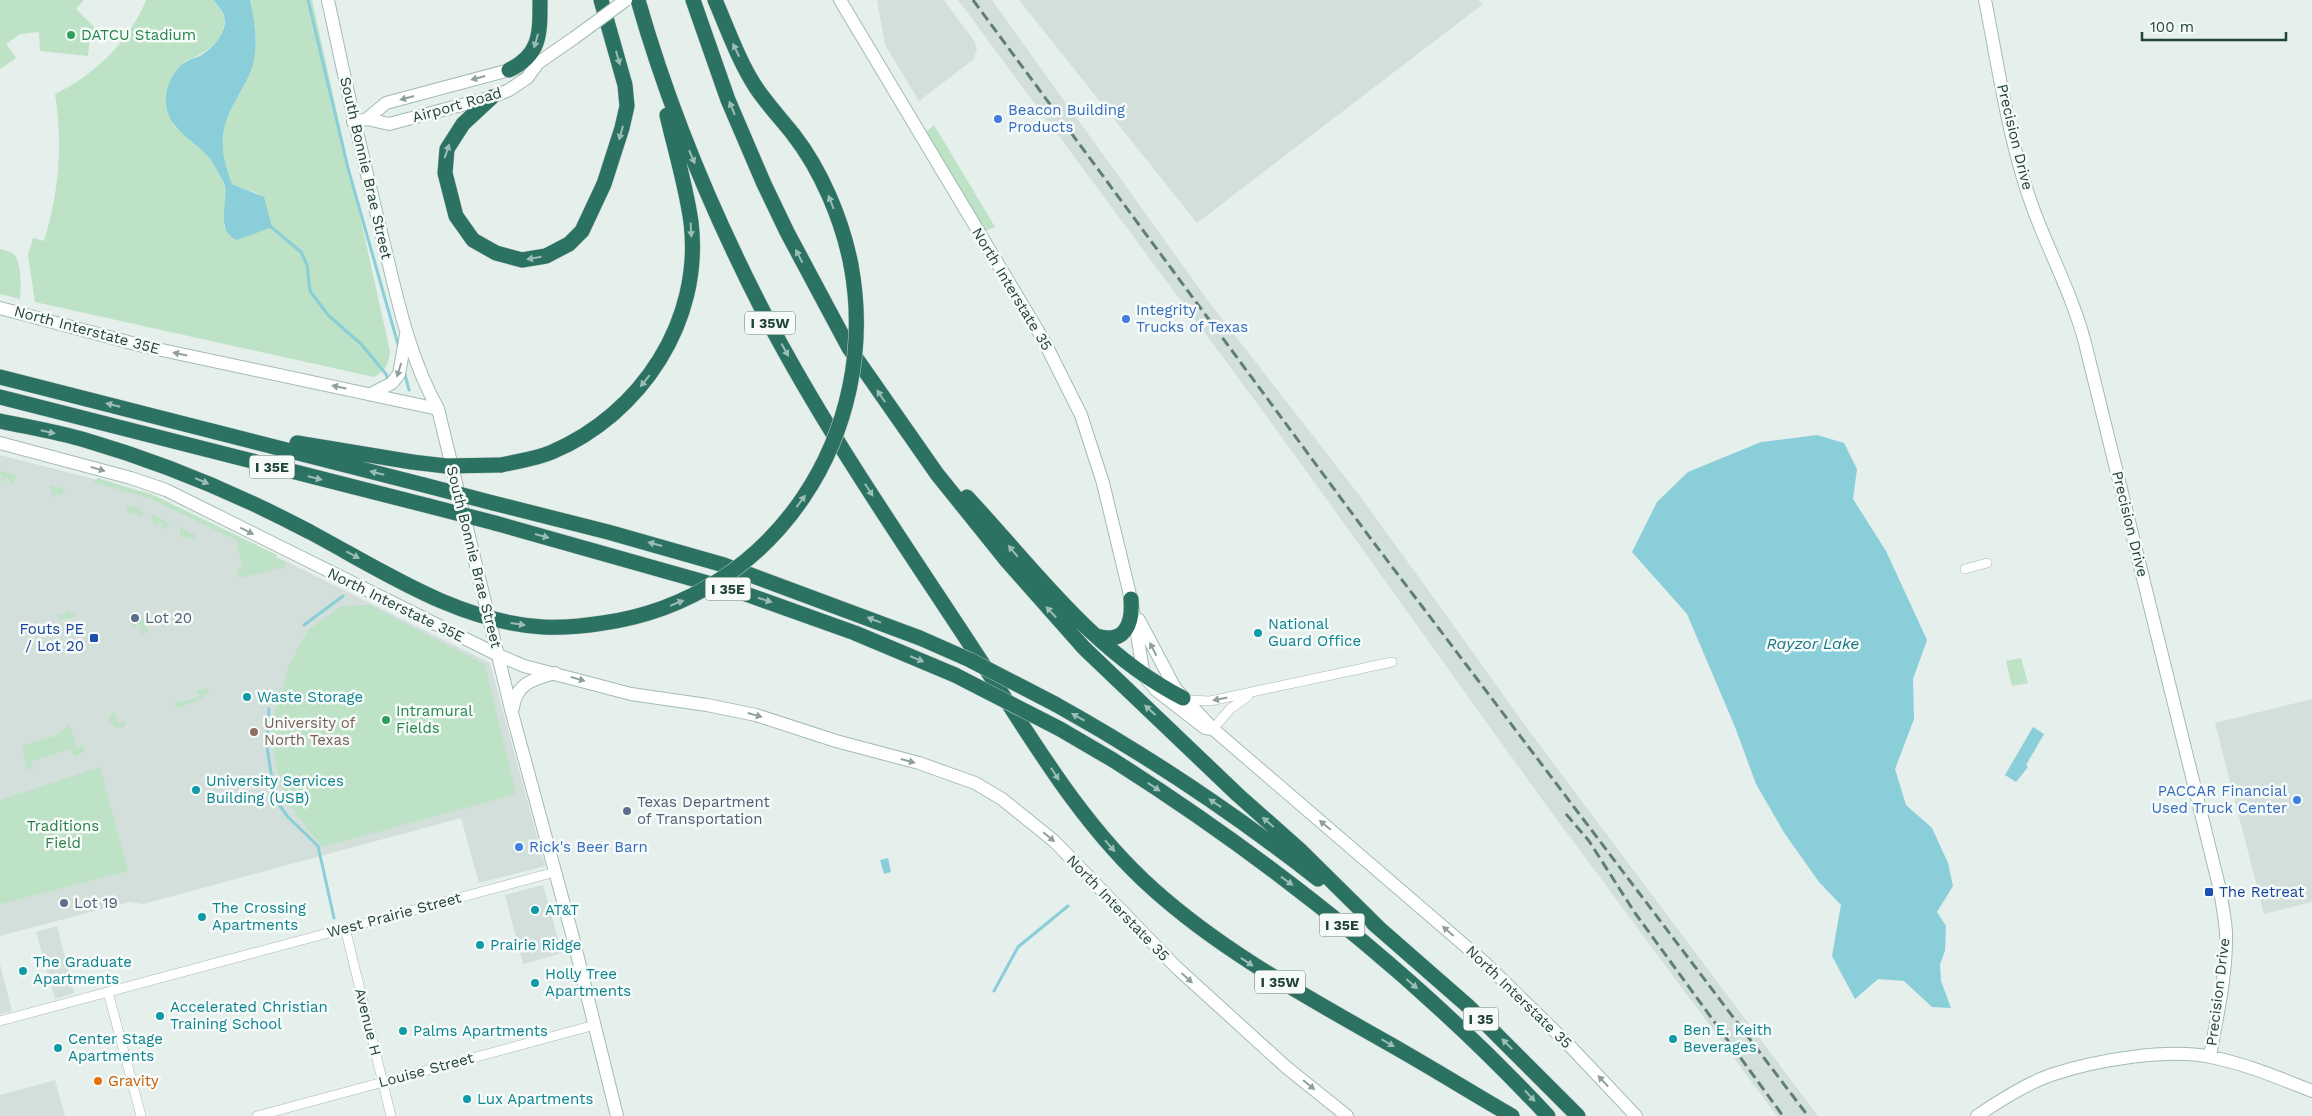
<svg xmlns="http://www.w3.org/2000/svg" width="2312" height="1116" font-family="'Work Sans',sans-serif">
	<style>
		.built { fill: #d3dfda }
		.green { fill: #bde2c6 }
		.water { fill: #89ced8 }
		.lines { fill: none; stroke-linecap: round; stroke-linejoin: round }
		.stream { stroke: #89ced8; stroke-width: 3 }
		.street-casing { stroke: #a7b8b2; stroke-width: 10 }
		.secondary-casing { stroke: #a2bcb3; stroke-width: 14 }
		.highway-casing { stroke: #c1cac8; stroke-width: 16 }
		.street { stroke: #fff; stroke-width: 9 }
		.secondary { stroke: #fff; stroke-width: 12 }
		.highway { stroke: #2b7262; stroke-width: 15 }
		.rail { stroke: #5d7f75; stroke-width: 3; stroke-dasharray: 10 5; stroke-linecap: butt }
		.secondary-bridge-casing { stroke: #a2bcb3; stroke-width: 14; stroke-linecap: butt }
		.highway-bridge-casing { stroke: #c1cac8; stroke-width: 16; stroke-linecap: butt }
		.secondary-bridge { stroke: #fff; stroke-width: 12 }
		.highway-bridge { stroke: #2b7262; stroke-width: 15 }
		.oneway { fill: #9bbdb5 }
		.oneway2 { fill: #90a19c }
		.leisure-dot { fill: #2e9e5b; stroke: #f6fbf9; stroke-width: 2 }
		.shop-dot { fill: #3f7fe0; stroke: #f6fbf9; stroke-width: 2 }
		.service-dot { fill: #5c6f8a; stroke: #f6fbf9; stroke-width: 2 }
		.culture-dot { fill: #0f9aa8; stroke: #f6fbf9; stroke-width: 2 }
		.transit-dot { fill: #1a4fb4; stroke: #f6fbf9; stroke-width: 2 }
		.education-dot { fill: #8d6e63; stroke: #f6fbf9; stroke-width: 2 }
		.food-dot { fill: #e8710a; stroke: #f6fbf9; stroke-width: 2 }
		.labels { text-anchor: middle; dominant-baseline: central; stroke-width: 5; stroke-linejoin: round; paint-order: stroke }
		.shield { fill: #f6fbf9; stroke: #627a73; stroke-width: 1 }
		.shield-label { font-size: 14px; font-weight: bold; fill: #22433a }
		.leisure-label { font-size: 15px; fill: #27864d; stroke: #f6fbf9; text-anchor: start }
		.street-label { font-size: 15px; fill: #22433a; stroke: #f6fbf9 }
		.shop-label { font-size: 15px; fill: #366cbe; stroke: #f6fbf9; text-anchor: start }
		.service-label { font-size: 15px; fill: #4e5e75; stroke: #f6fbf9; text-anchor: start }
		.culture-label { font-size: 15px; fill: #0d838f; stroke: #f6fbf9; text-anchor: start }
		.transit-label { font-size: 15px; fill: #164399; stroke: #f6fbf9; text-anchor: end }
		.education-label { font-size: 15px; fill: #785e54; stroke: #f6fbf9; text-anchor: start }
		.park-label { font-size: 15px; fill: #287e48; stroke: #f6fbf9 }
		.food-label { font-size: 15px; fill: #c56008; stroke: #f6fbf9; text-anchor: start }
		.water-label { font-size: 16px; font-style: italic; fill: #167586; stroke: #f6fbf9 }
	</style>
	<rect width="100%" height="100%" fill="#e5efeb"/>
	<path class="built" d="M877,0H944L974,41L977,48L974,59L919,101L885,45Z
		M958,0H992L1209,302L1363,500L1533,736L1818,1116H1777L1541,798L1276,429Z
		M1019,0H1479L1483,4L1197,223Z
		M0,455L149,493L490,663L545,866L479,883L461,818L143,904L129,902L0,936Z
		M2312,699V902L2264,914L2215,723Z
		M543,885L562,953L523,964L505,895Z
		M57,926L74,993L55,999L36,932Z
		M0,964L12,1011L0,1014Z
		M55,1080L65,1116H0V1095Z"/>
	<path class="green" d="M0,0H84L76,9L102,35L90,36L88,56L40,51L39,32L20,34L6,44L16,58L0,69Z
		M146,0H214C217,5 223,12 224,17C227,42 204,54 184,62L173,125C192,142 217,158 224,184C228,197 224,215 224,228L259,194L232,184C220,152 218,130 236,100C242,88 249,78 253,65C258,43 255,22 250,0H312L390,351C389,364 386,370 374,377L35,302L28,255L33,238L44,241C59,192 63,145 55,94C95,75 130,40 146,0Z
		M934,125L995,227L984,231L926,132Z
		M0,249C4,250 8,251 12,253C22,259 21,288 20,299L0,294Z
		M0,471L15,475L16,479L10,485L8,477L2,482Z
		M98,478L155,496L277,555L276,558L285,562V567L240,578L236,568L243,570L236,540L151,499L93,482Z
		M50,485L65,489L66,490L60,496L58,492L53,498Z
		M126,505L141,509L143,516L128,512Z
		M151,514L168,522L169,525L163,530L161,522L155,527Z
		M180,527L195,535L196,540L180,536Z
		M370,605L485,665L516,794L322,847L284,798L275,759L272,731L276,709L290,663L309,629L342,606Z
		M66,611L74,613L75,617L60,620L58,613L66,615Z
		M141,619L145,622L148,631L142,636L139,623L133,628L131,622Z
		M2021,658L2028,683L2012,686L2006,661Z
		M207,688L209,691L201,699L177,708L175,703L200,697L196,691Z
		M114,712L118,725L124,720L125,725L122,728C115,728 110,724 108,717Z
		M70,724L77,749L83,745L84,752L74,756L71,749L31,761L33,769H27L22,747L23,745L56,736Z
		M100,767L128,871L0,904V800Z"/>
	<path class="water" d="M214,0H250C255,22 258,43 253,65C249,78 242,88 236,100C218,130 220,152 232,184L264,197L272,227L237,240C215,230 228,205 225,186C223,180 219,174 216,168C202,140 164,134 166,97C167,84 175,68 186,62C191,58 198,58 203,54C215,46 228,31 224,16C223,11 217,5 214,0Z
		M1817,435L1844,443L1857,469L1853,499L1886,551L1927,640L1913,679L1914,719L1895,769L1906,805L1932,828L1948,863L1953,886L1937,912L1946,926L1945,951L1940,964L1941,981L1951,1008L1932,1007L1904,981L1878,979L1855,999L1832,956L1841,905L1819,882L1785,834L1756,784L1735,727L1687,614L1632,552L1657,502L1688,472L1761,442Z
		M2033,727L2044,734L2026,765L2028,767L2016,782L2005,775Z
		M888,858L891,872L884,874L880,860Z"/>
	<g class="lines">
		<path class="stream" d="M308,0L348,168L399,348
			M269,225L301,252L307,265L310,291L329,316L361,344L386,374L389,382
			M404,371L409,390
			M304,625L343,596
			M269,709L267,747L275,799L288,817L318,846L334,918
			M994,991L1018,947L1068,906"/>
		<g class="street-casing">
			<path id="street" d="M1965,569L1987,563
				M1187,700L1210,701L1392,662
				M1213,729L1230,709L1248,696
				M345,928L391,1116
				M108,992L141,1116
				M0,1021L555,872
				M257,1116L595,1025"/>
		</g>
		<g class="secondary-casing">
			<path id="secondary" d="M328,0C345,81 363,160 383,240C397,298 409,357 438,409L512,713L572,934L617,1116
				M840,0L1044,341L1081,415L1103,483L1131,599L1144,676L1156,690L1205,728L1213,729
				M1985,0C1999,70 2009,144 2034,211C2051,256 2073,297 2085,343L2220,890C2222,904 2225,918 2226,932C2227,974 2217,1016 2210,1056
				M367,119L386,103L517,68
				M353,122L367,119L389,124L492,97L509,90L527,78L538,63L574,38
				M0,308L143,346L438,409
				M371,394L392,383L399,374L406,335
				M0,443L131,478L166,490L498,655L524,666L631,694L707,705L756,715L836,741L919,763L975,783L1002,799L1054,841L1176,967L1286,1067L1347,1116
				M1139,620L1175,688L1213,729L1484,962L1568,1044L1636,1116
				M513,708C516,683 534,679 555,673
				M1977,1116C1997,1102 2031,1081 2054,1074C2097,1060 2167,1048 2211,1057C2246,1064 2279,1078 2312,1091"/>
		</g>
		<g class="highway-casing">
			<path id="highway" d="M638,0C669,109 712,212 764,313C825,430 901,539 973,649C1028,732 1078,822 1153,889C1221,950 1300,993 1379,1038C1424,1063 1467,1090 1512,1116
				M693,0L728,100L764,184L787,232L849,348L937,474L1007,561L1084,648L1238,795L1300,850L1379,928
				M715,0C728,30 739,62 757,89C768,105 781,119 793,134C821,170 842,219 851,265
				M509,70C541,55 540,33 540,0
				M492,97L463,124L447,149L445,173L456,216L473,240L496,253L522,260L546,256L569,244L582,231L604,184L622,128L627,106L625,85L601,0
				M0,377L424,485
				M0,397L429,506
				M0,421C28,427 58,432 85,440C164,463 238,494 310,532
				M297,443L412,462
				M501,465C518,461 536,459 552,452C641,414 703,321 691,222C686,186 675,150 667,115
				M967,497C1034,569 1094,653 1183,698
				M493,503L608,532L724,565L920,638
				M495,523L743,593L855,633L955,675
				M1096,636C1125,645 1133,624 1131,599
				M1055,704C1147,755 1235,814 1318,879
				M1113,760C1272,861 1420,979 1548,1116
				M1373,923L1469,1007L1578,1116"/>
		</g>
		<use href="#street" class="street"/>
		<use href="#secondary" class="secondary"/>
		<use href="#highway" class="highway"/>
		<path class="rail" d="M973,0L1371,539L1808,1116
			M1566,814L1589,841L1635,913L1783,1116"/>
		<g class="secondary-bridge-casing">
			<path id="secondary-bridge" d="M574,38L626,0"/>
		</g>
		<g class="highway-bridge-casing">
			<path id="highway-bridge" d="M412,462L446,466L501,465
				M424,485L493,503
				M429,506L495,523
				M310,532C383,571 458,622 543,627C563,628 584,626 603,623C775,599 882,432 851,265
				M920,638L970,660L1055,704
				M955,675L1060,729L1113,760"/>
		</g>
		<use href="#secondary-bridge" class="secondary-bridge"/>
		<use href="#highway-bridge" class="highway-bridge"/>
	</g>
	<defs><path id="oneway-solid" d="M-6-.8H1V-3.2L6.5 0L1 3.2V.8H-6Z" transform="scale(1.25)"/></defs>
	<g class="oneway">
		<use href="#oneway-solid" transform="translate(536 41) rotate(106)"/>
		<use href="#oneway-solid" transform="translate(736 50) rotate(-116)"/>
		<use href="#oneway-solid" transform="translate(618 58) rotate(74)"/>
		<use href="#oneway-solid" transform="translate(732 108) rotate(-112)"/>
		<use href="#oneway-solid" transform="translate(621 133) rotate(105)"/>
		<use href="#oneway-solid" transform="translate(447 151) rotate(-71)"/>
		<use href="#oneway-solid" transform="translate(692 157) rotate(67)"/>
		<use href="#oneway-solid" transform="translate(831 202) rotate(-111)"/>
		<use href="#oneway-solid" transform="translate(691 230) rotate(87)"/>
		<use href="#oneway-solid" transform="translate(799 256) rotate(-117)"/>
		<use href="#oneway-solid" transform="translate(534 258) rotate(170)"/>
		<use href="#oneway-solid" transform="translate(785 350) rotate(61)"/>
		<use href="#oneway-solid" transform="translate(645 381) rotate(129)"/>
		<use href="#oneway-solid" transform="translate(881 396) rotate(-124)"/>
		<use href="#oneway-solid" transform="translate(113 405) rotate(-166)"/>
		<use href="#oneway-solid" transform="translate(48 432) rotate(13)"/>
		<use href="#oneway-solid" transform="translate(377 473) rotate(-166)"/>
		<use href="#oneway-solid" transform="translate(315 478) rotate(14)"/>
		<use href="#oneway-solid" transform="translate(202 481) rotate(23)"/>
		<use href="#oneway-solid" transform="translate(869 490) rotate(57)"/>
		<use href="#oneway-solid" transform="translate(801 501) rotate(-54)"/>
		<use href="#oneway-solid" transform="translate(542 536) rotate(15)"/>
		<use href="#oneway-solid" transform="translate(655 544) rotate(-165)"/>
		<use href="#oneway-solid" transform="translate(1013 551) rotate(-130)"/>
		<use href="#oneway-solid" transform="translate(353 555) rotate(28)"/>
		<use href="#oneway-solid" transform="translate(765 600) rotate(18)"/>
		<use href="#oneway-solid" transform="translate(677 603) rotate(-22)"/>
		<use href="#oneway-solid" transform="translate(1051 612) rotate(-133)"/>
		<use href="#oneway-solid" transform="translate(874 620) rotate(-159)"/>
		<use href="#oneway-solid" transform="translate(518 624) rotate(8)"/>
		<use href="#oneway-solid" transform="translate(917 659) rotate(22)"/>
		<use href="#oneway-solid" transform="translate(1150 710) rotate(-138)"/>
		<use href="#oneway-solid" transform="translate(1078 717) rotate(-151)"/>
		<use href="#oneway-solid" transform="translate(1055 774) rotate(57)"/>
		<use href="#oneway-solid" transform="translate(1154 787) rotate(34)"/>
		<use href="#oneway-solid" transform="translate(1215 803) rotate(-146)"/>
		<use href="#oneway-solid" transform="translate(1268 822) rotate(-139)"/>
		<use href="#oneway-solid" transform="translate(1110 846) rotate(49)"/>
		<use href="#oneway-solid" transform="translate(1287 881) rotate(36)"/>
		<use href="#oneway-solid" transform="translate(1247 962) rotate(33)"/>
		<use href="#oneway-solid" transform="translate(1412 984) rotate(41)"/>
		<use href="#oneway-solid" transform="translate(1388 1043) rotate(30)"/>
		<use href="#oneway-solid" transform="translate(1507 1044) rotate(-135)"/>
		<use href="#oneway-solid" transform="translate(1530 1096) rotate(47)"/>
	</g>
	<g class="oneway2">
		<use href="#oneway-solid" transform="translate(478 78) rotate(165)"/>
		<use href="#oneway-solid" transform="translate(407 98) rotate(165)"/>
		<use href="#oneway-solid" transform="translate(180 354) rotate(-168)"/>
		<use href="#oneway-solid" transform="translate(399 370) rotate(108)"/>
		<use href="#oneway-solid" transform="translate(339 387) rotate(-168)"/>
		<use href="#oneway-solid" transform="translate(98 469) rotate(16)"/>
		<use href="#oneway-solid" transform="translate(247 531) rotate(27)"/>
		<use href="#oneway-solid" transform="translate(1153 649) rotate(-117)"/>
		<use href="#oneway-solid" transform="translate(578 679) rotate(16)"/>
		<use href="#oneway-solid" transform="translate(1220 699) rotate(169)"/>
		<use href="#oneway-solid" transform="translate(755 715) rotate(16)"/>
		<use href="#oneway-solid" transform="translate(908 761) rotate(15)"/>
		<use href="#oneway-solid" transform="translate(1325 825) rotate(-140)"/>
		<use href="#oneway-solid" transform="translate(1049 837) rotate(40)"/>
		<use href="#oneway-solid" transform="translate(1448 931) rotate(-139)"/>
		<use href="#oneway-solid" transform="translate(1187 978) rotate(42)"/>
		<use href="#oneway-solid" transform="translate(1603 1081) rotate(-133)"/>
		<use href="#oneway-solid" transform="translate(1309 1085) rotate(39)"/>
	</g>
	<g class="leisure-dot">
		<circle cx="71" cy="35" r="5"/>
		<circle cx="386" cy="720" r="5"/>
	</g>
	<g class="shop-dot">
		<circle cx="998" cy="119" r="5"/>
		<circle cx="1126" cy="319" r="5"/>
		<circle cx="2297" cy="800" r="5"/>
		<circle cx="519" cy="847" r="5"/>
	</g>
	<g class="service-dot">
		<circle cx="135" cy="618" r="5"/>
		<circle cx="627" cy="811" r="5"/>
		<circle cx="64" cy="903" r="5"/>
	</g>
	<g class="culture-dot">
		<circle cx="1258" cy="633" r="5"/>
		<circle cx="247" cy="697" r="5"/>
		<circle cx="196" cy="790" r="5"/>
		<circle cx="535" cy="910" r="5"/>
		<circle cx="202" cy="917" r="5"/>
		<circle cx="480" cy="945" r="5"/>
		<circle cx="23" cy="971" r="5"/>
		<circle cx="535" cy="983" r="5"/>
		<circle cx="160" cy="1016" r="5"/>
		<circle cx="403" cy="1031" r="5"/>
		<circle cx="1673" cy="1039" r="5"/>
		<circle cx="58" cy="1048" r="5"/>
		<circle cx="467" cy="1099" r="5"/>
	</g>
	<g class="transit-dot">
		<rect x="89" y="633" width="10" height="10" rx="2.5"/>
		<rect x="2204" y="887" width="10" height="10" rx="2.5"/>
	</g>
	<circle class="education-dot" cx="254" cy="732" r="5"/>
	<circle class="food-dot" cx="98" cy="1081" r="5"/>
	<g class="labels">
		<g class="shield">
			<rect x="745" y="311.5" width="50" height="23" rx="4"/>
			<rect x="249.5" y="455.5" width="45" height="23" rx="4"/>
			<rect x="705.5" y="577.5" width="45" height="23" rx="4"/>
			<rect x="1319.5" y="913.5" width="45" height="23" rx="4"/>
			<rect x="1255" y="970.5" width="50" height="23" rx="4"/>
			<rect x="1463.5" y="1007.5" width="35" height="23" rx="4"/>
		</g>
		<g class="shield-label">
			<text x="770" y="323">I 35W</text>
			<text x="272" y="467">I 35E</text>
			<text x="728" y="589">I 35E</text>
			<text x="1342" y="925">I 35E</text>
			<text x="1280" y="982">I 35W</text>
			<text x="1481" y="1019">I 35</text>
		</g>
		<g class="leisure-label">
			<text x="81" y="35">DATCU Stadium</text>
			<text x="396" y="711">Intramural<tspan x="396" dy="17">Fields</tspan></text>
		</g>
		<g class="street-label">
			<text transform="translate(457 105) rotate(-16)">Airport Road</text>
			<text transform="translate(2015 137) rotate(76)">Precision Drive</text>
			<text transform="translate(366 168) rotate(77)">South Bonnie Brae Street</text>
			<text transform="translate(1012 289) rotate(59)">North Interstate 35</text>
			<text transform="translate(87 330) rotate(15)">North Interstate 35E</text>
			<text transform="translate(2130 524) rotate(76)">Precision Drive</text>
			<text transform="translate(474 557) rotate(76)">South Bonnie Brae Street</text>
			<text transform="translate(396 605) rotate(26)">North Interstate 35E</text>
			<text transform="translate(1118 908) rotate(46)">North Interstate 35</text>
			<text transform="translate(394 915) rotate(-15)">West Prairie Street</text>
			<text transform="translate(2218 992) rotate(-83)">Precision Drive</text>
			<text transform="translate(1519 997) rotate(44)">North Interstate 35</text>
			<text transform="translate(368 1022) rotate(76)">Avenue H</text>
			<text transform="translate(426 1070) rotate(-15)">Louise Street</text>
		</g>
		<g class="shop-label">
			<text x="1008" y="110">Beacon Building<tspan x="1008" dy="17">Products</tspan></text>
			<text x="1136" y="310">Integrity<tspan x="1136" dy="17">Trucks of Texas</tspan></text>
			<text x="2287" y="791" text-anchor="end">PACCAR Financial<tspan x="2287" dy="17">Used Truck Center</tspan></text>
			<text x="529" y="847">Rick's Beer Barn</text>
		</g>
		<g class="service-label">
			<text x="145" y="618">Lot 20</text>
			<text x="637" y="802">Texas Department<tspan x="637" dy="17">of Transportation</tspan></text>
			<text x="74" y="903">Lot 19</text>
		</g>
		<g class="culture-label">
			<text x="1268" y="624">National<tspan x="1268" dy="17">Guard Office</tspan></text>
			<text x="257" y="697">Waste Storage</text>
			<text x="206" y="781">University Services<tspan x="206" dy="17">Building (USB)</tspan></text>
			<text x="212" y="908">The Crossing<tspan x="212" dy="17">Apartments</tspan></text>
			<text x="545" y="910">AT&amp;T</text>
			<text x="490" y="945">Prairie Ridge</text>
			<text x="33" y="962">The Graduate<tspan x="33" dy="17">Apartments</tspan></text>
			<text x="545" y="974">Holly Tree<tspan x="545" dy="17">Apartments</tspan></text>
			<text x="170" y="1007">Accelerated Christian<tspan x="170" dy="17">Training School</tspan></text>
			<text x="1683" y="1030">Ben E. Keith<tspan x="1683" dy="17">Beverages</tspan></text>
			<text x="413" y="1031">Palms Apartments</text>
			<text x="68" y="1039">Center Stage<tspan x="68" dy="17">Apartments</tspan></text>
			<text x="477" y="1099">Lux Apartments</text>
		</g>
		<g class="transit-label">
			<text x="84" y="629">Fouts PE<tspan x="84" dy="17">/ Lot 20</tspan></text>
			<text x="2219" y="892" text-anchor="start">The Retreat</text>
		</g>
		<g class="education-label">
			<text x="264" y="723">University of<tspan x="264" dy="17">North Texas</tspan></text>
		</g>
		<g class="park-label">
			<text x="63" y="826">Traditions<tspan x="63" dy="17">Field</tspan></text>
		</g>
		<g class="food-label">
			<text x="108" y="1081">Gravity</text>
		</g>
		<g class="water-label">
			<text x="1813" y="643">Rayzor Lake</text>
		</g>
	</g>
	<path d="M2142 32v8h144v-8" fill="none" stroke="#22433a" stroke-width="2.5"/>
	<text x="2150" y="32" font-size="15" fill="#22433a" stroke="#f6fbf9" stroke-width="4" paint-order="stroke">100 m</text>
</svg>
